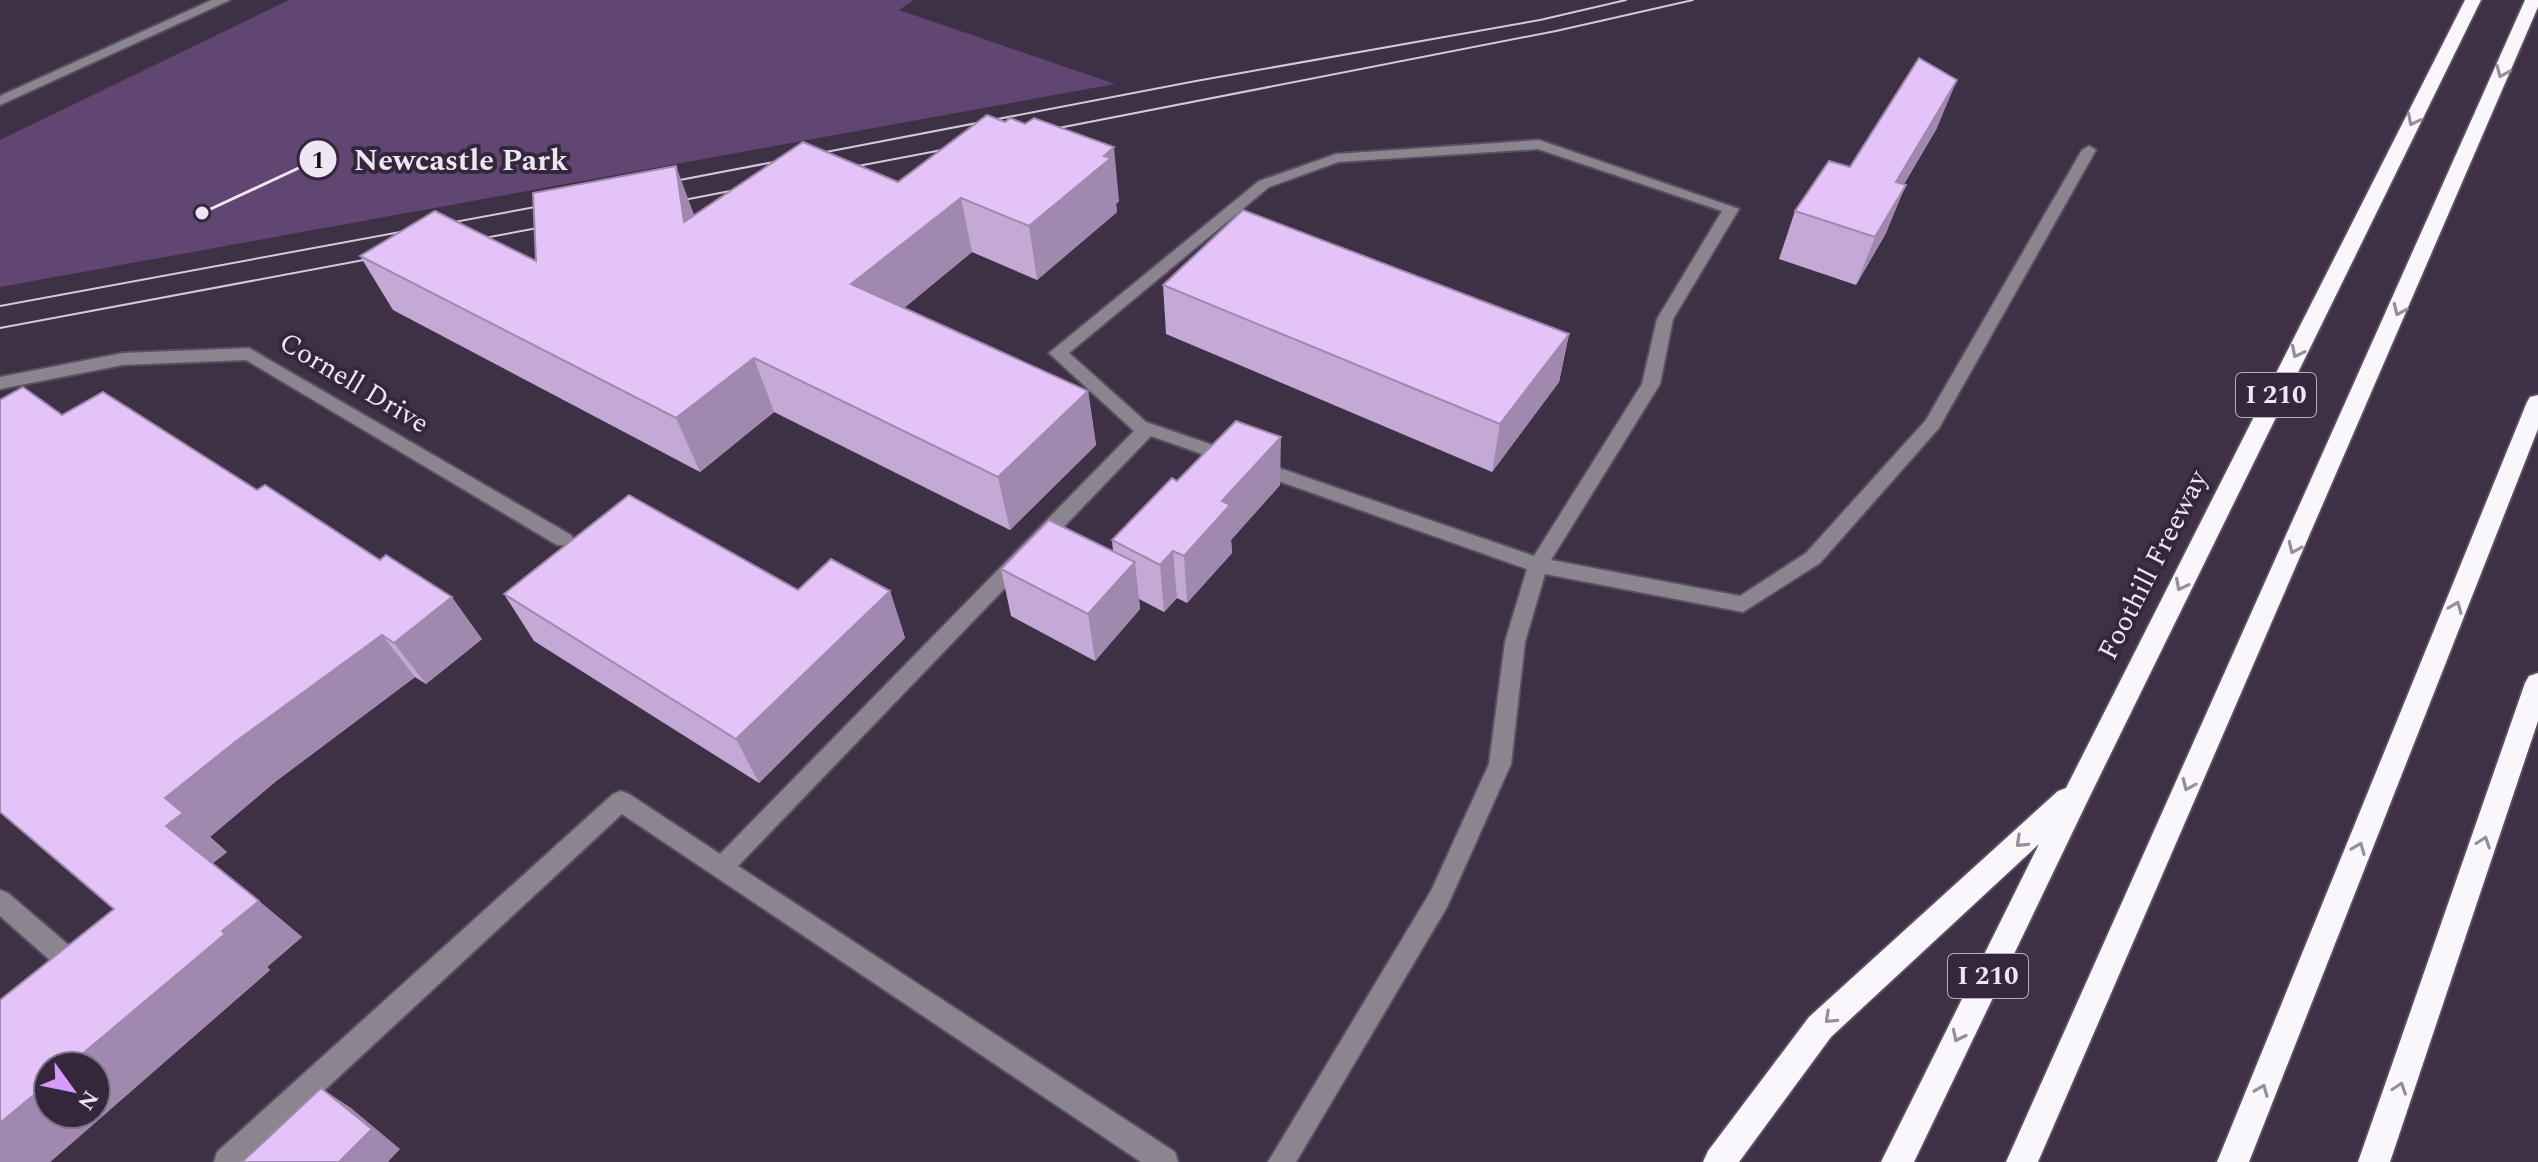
<svg xmlns="http://www.w3.org/2000/svg" width="2538" height="1162" font-family="Spectral,serif">
	<style>
		.green { fill: #614572 }
		.lines { fill: none; stroke-linecap: round; stroke-linejoin: round }
		.minor-casing { stroke: #5a4e62; stroke-width: 4 }
		.highway-casing { stroke: #5a4e62; stroke-width: 4 }
		.minor { fill: #8b8590; fill-rule: evenodd }
		.highway { fill: #f9f6fc; fill-rule: evenodd }
		.tram { stroke: #d3cad9; stroke-width: 2 }
		.wall { fill: #c4a8d5 }
		.shaded-wall { fill: #a088ae }
		.building { fill: #e4c3f8; stroke: #a088ae; stroke-width: 2 }
		.oneway { stroke: #968e9c }
		.labels { text-anchor: middle; dominant-baseline: central; stroke-width: 8; stroke-linejoin: round; paint-order: stroke }
		.shield { fill: #34273b; stroke: #b6adbc; stroke-width: 2 }
		.shield-label { font-size: 26px; font-weight: bold; fill: #eee6f3 }
		.street-label { font-size: 28px; fill: #eee6f3; stroke: #34273b }
		.leader { fill: none; stroke: #eee6f3; stroke-width: 3 }
		.callout-dot { fill: #eee6f3; stroke: #34273b; stroke-width: 3 }
		.mark-label { font-size: 24px; text-anchor: middle; font-weight: bold; fill: #111 }
		.callout-label { font-size: 30px; text-anchor: middle; font-weight: bold; fill: #eee6f3; stroke: #34273b; stroke-width: 8; stroke-linejoin: round; paint-order: stroke }
	</style>
	<rect width="100%" height="100%" fill="#3e3146"/>
	<path class="green" d="M289,0H914L899,10L1115,84L0,287V140Z"/>
	<g class="lines">
		<g class="minor-casing">
			<path id="minor" d="M212,0H230L0,105V96Z
				M1539,140L1739,209L1673,319L1660,384L1551,560L1740,596L1806,553L1926,420L2082,150L2089,146L2096,150L1939,428L1820,563L1743,612L1545,574L1525,642L1511,764L1447,907L1296,1162H1268L1431,891L1489,764L1505,642L1527,569L1151,436L738,866L1175,1152L1178,1162H1141L622,814L247,1162H214L217,1152L613,794L621,791L629,794L720,854L1134,431L1049,353L1259,181L1336,154ZM1538,149L1722,211L1657,319L1642,384L1534,556L1146,422L1069,353L1269,187L1338,162Z
				M249,348L571,535L574,540L571,545H557L246,360L123,365L0,389V377L123,353Z
				M0,890L8,893L78,953L81,961L78,969L69,973L60,969L0,916Z"/>
		</g>
		<g class="highway-casing">
			<path id="highway" d="M2465,0H2481L2089,798L1914,1162H1881L2039,844L1831,1037L1739,1162H1703L1708,1151L1809,1017L2058,791L2066,788Z
				M2525,0H2538V7L2038,1162H2006Z
				M2538,395V429L2249,1162H2217L2527,402L2530,397Z
				M2538,673V721L2390,1162H2358L2525,683L2529,676Z"/>
		</g>
		<use href="#minor" class="minor"/>
		<use href="#highway" class="highway"/>
		<path class="tram" d="M1038,132L1556,31L1693,0
			M837,170L963,146
			M659,184L1196,81L1540,20L1626,0
			M668,203L751,187
			M468,241L554,225
			M0,306L557,203
			M0,328L385,256"/>
	</g>
	<path class="wall" d="M1937,128L1904,184L1886,233L1856,285L1779,259L1795,211L1850,167Z
		M898,182L1119,201L1116,204L1117,212L1037,280L972,252L904,308L1088,391L1096,445L1010,530L774,412L700,472L393,310L360,256L536,261L694,215Z
		M1163,285L1569,334L1559,382L1492,472L1166,334Z
		M62,415L482,639L426,684L415,677L275,782L210,837L227,852L213,863L302,937L267,967L270,970L50,1162H0L114,909Z
		M1177,481L1280,485L1231,540L1232,553L1187,603L1177,598L1164,612L1139,599L1140,609L1095,661L1011,616L1001,569L1113,551L1112,540Z
		M798,590L890,591L905,638L759,783L534,641L504,594Z"/>
	<path class="shaded-wall" d="M1957,80L1937,128L1877,230L1896,182Z
		M1114,147L1119,201L1116,204L1117,212L1037,280L1029,226Z
		M676,166L696,220L684,222Z
		M1906,185L1886,233L1856,285L1875,237Z
		M961,198L972,252L866,339L851,284Z
		M1569,334L1559,382L1492,472L1500,424Z
		M754,358L774,412L700,472L676,418Z
		M1088,391L1096,445L1010,530L998,477Z
		M1281,437L1280,485L1231,540L1232,553L1187,603L1184,556L1222,501Z
		M1173,551L1177,598L1164,612L1160,565Z
		M1135,562L1140,609L1095,661L1088,614Z
		M890,591L905,638L759,783L736,739Z
		M452,597L482,639L426,684L394,643Z
		M382,635L415,677L275,782L210,837L227,852L211,864L166,826L165,798L235,742Z
		M259,901L302,937L267,967L270,970L50,1162H0V1123L48,1083V1114H96V1066H68L222,931Z
		M321,1088L351,1108L400,1149L388,1162H339Z"/>
	<path class="building" d="M1919,58L1957,80L1896,182L1906,185L1875,237L1795,211L1829,161L1850,167Z
		M987,115L1005,122L1010,118L1025,124L1034,118L1114,147L1104,156L1111,158L1029,226L961,198L851,284L1088,391L998,477L754,358L676,418L360,256L435,211L536,261L533,193L676,166L684,222L803,142L898,182Z
		M1243,210L1569,334L1500,424L1163,285Z
		M23,387L62,415L103,392L257,490L265,485L380,560L386,555L452,597L394,643L382,635L235,742L165,798L183,813L166,826L259,901L222,931L225,934L68,1066H48V1083L0,1123V1000L114,909L0,812V400Z
		M1236,421L1281,437L1222,501L1230,505L1184,556L1173,551L1160,565L1112,540L1172,478L1177,481Z
		M629,495L798,590L831,559L890,591L736,739L504,594Z
		M1049,520L1135,562L1088,614L1001,569Z
		M321,1088L372,1129L339,1162H242Z"/>
	<defs><path id="oneway-chevron" d="M-2-3.5L2.5 0L-2 3.5" fill="none" stroke-width="1.6" stroke-linecap="round" stroke-linejoin="round" transform="scale(2)"/></defs>
	<g class="oneway">
		<use href="#oneway-chevron" transform="translate(2502 72) rotate(113)"/>
		<use href="#oneway-chevron" transform="translate(2413 120) rotate(117)"/>
		<use href="#oneway-chevron" transform="translate(2399 310) rotate(114)"/>
		<use href="#oneway-chevron" transform="translate(2297 352) rotate(117)"/>
		<use href="#oneway-chevron" transform="translate(2294 548) rotate(114)"/>
		<use href="#oneway-chevron" transform="translate(2181 585) rotate(117)"/>
		<use href="#oneway-chevron" transform="translate(2456 607) rotate(-68)"/>
		<use href="#oneway-chevron" transform="translate(2188 785) rotate(114)"/>
		<use href="#oneway-chevron" transform="translate(2021 842) rotate(137)"/>
		<use href="#oneway-chevron" transform="translate(2484 842) rotate(-71)"/>
		<use href="#oneway-chevron" transform="translate(2359 848) rotate(-68)"/>
		<use href="#oneway-chevron" transform="translate(1830 1018) rotate(137)"/>
		<use href="#oneway-chevron" transform="translate(1958 1036) rotate(116)"/>
		<use href="#oneway-chevron" transform="translate(2400 1088) rotate(-71)"/>
		<use href="#oneway-chevron" transform="translate(2262 1090) rotate(-68)"/>
	</g>
	<g class="labels">
		<g class="shield">
			<rect x="2236" y="373" width="80" height="44" rx="6"/>
			<rect x="1948" y="954" width="80" height="44" rx="6"/>
		</g>
		<g class="shield-label">
			<text x="2276" y="395">I 210</text>
			<text x="1988" y="976">I 210</text>
		</g>
		<g class="street-label">
			<text transform="translate(354 383) rotate(31)">Cornell Drive</text>
			<text transform="translate(2153 565) rotate(-63)">Foothill Freeway</text>
		</g>
	</g>
	<path class="leader" d="M202 213L318 159"/>
	<g class="callout-dot">
		<circle cx="202" cy="213" r="8"/>
		<circle cx="318" cy="159" r="20"/>
	</g>
	<g class="mark-label">
		<text x="318" y="168">1</text>
	</g>
	<g class="callout-label">
		<text x="461" y="170">Newcastle Park</text>
	</g>
	<g transform="translate(72 1090) rotate(123)"><circle r="38" fill="#34273b" stroke="#7e7385" stroke-width="2"/>
	<path d="M0-6L14 30L0 20L-14 30Z" fill="#d69bfa"/>
	<text y="-12" font-size="22" font-weight="bold" text-anchor="middle" fill="#eee6f3">N</text>
	</g>
</svg>
